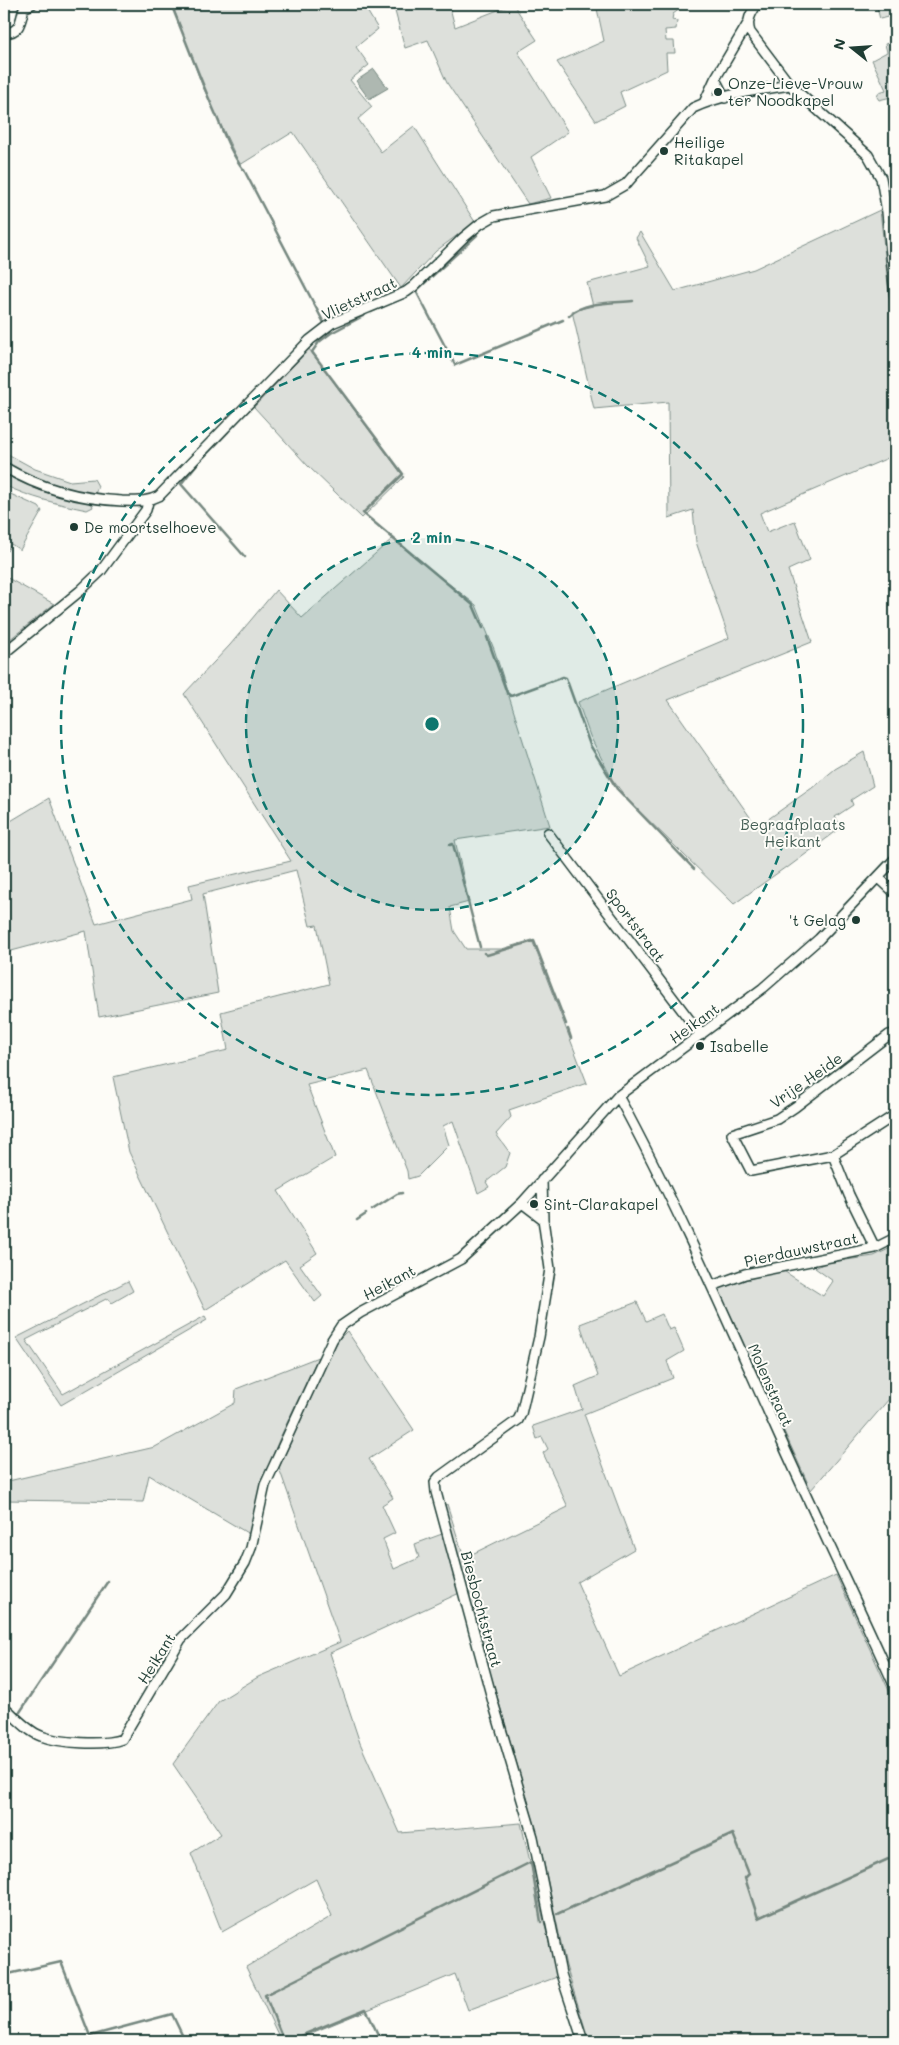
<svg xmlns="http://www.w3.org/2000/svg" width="899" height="2045" font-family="Mali,sans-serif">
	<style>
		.green { fill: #dde0db; stroke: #7e8e88 }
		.water { fill: #aeb8b1; stroke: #75877f }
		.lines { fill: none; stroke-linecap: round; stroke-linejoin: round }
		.stream { stroke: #75877f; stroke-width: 2.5 }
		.minor-casing { stroke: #1f3d34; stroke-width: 12 }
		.minor { stroke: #fdfcf7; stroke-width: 9 }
		.ring { fill: none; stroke: #0f766e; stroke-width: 2.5; stroke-dasharray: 9 6 }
		.poi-dot { fill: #1f3d34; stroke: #fdfcf7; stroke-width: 2 }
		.labels { text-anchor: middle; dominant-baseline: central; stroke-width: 4; stroke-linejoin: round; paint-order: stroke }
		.poi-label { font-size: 15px; fill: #1f3d34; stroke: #fdfcf7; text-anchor: start }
		.street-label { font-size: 15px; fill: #1f3d34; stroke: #fdfcf7 }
		.park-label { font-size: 15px; fill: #455e55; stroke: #fdfcf7 }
		.centre { fill: #0f766e; stroke: #fdfcf7; stroke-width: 2.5 }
		.ring-label { font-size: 15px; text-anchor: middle; font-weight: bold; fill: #0f766e; stroke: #fdfcf7; stroke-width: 4; stroke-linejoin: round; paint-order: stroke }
	</style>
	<rect width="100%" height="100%" fill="#fdfcf7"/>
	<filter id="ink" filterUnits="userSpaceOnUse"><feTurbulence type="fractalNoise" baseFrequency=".02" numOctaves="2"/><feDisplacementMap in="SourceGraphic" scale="10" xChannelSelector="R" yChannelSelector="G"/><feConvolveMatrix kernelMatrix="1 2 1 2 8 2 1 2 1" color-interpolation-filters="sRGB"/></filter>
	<g filter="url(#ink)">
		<path class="green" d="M172,4H363L378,29L356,47L369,65L350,80L372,107L358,119L381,152L414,126L475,222L436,251L401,288L293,132L240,165L202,85Z
			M393,4H449L455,27L513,4L537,40L518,52L568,132L531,157L551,198L528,204L447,83L428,40L405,48Z
			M596,4H686L687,9H680L673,14L672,20L677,21L676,29L665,30L666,41H674L675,53H666L667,70L620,92L625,106L596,121L557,62L604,41Z
			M876,4H895V15L880,19Z
			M895,41V96L879,100L877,97L879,92L886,90L872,60L887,52L885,44Z
			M880,210L895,349V455L760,513L767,532L795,521L810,560L788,570L812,642L668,700L757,827L812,788L835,769L864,752L873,786L851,800L853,805L835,817L842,827L787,868L786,867L734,904L628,800L612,779L590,736L578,702L729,638L696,542L693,510L669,518L668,402L594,409L572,311L593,306L587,283L650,266L636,238L640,232L675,291L754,269Z
			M309,349L404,477L362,518L308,466L254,407Z
			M4,452L35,469L70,481L94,479L98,486L95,494C63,489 31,480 4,461Z
			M4,473C30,489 60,498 91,502L93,507L87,510C58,504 31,498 4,485Z
			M4,491L39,507L42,511L20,550L11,544L4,556Z
			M392,539L476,605L494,649L550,826L455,840L469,902L450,907L454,931L466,949H502L532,940L587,1083L509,1110L511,1117L496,1134L510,1153L505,1167L486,1182L489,1187L478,1193L453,1121L443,1126L449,1145L418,1176L408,1179L407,1171L368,1070L307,1085L335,1157L278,1191L317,1253L300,1265L322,1296L315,1302L285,1260L205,1310L129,1152L113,1077L228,1050L221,1012L329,984L317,925L310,926L296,870L203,894L218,993L99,1017L86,931L4,953V825L49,798L96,924L192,899L189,885L291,861L184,694L230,645L276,590L302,618Z
			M4,576L54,604L4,644Z
			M895,1246V1392L811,1490L719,1290L722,1286L782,1270L823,1296L833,1281L815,1268L825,1263L874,1256Z
			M128,1281L133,1291L112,1303L108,1298L26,1340L63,1394L205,1316L207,1320L61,1405L16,1338Z
			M637,1302L646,1321L662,1314L669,1330L674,1328L684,1351L667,1361L673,1378L584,1414L634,1549L577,1582L619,1676L836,1575L895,1704V2041H589L566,1966L538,1836L466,1590L330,1653L360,1743L400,1833L521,1823L557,1977L468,2010L455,1974L292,2041H281L246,1967L332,1916L316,1879L222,1932L191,1853L221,1834L173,1764L219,1701L258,1677L340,1642L279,1468L333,1350L339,1339L347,1331L414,1430L369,1459L393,1498L382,1505L395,1533L383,1539L394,1569L419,1558L415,1544L442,1534L436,1508L447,1504L464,1558L568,1507L543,1453L548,1449L542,1437L537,1439L533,1426L582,1409L575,1386L598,1376L580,1324Z
			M318,1357L279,1440L260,1487L249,1534L149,1475L143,1502L4,1500V1482L155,1447L235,1403L236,1389Z"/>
		<path class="water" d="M374,69L388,88L369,99L356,81Z"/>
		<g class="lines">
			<path class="stream" d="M171,4C186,41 200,79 216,115C224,134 231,154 244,170L324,323
				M477,235L416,291L455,365L563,320
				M371,312L410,295
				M569,316C584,301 613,303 633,301
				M329,330L331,333L319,342L312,352L403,474L363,513L473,605L483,628
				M331,333L365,315
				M201,460L228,432
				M197,464L181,484L245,557
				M487,637L507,693L511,696L563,677L566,678L590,745L617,789L694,869
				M450,845L453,844L480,947
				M484,953L487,955L534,941L566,1024
				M568,1029L571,1038
				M372,1210L397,1194L402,1193
				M357,1220L366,1214
				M14,1713L20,1712L108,1581
				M557,1914L733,1834L749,1874L745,1878L758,1918L895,1856
				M4,1975L61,1962L90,2036L172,2014L185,2041
				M284,2041L265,1995L531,1862L541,1922
				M288,2041L366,2009L381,2041"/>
			<g class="minor-casing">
				<path id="minor" d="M757,4C751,13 746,21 750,32L790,85L868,155L881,178L887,212L895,296
					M4,33C21,32 20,22 24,8L32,4
					M715,79L725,98
					M704,103L715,79L747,25
					M4,467C41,489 79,499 122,501C137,501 145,503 159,496L310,340L332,323L406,292L413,287L463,238L480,224L494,216L605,196L626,184L693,108C723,94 758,90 790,85
					M4,653L80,591L101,571L146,510L148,502
					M548,833L701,1035
					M878,877L895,893
					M895,1034L889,1035L795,1107L777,1119L732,1134L751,1171L833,1155L895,1115
					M618,1096C675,1201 723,1311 772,1420C812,1510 855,1598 895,1687
					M833,1155L849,1195L875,1248
					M542,1180L543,1219
					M522,1203L543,1219L550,1269L539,1337L521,1414L518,1420L439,1477L435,1482L436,1492L493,1702L533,1837L561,1974L583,2041
					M712,1286L745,1274L875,1248L895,1238
					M4,1707C15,1716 27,1731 41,1736C59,1743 104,1746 122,1739L181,1639L226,1594L245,1563L251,1548L265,1485L332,1340L341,1326L360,1313L461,1259L522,1203L618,1096L763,988L819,939L895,859"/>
			</g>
			<use href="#minor" class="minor"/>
		</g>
	</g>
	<circle cx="432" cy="724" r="186" fill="#0f766e" fill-opacity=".12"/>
	<g class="ring">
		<circle cx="432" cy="724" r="186"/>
		<circle cx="432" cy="724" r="371"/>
	</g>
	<g class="poi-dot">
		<circle cx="718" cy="92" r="5"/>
		<circle cx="664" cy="151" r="5"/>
		<circle cx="74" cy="527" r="5"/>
		<circle cx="856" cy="920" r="5"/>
		<circle cx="700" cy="1046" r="5"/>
		<circle cx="534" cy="1204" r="5"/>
	</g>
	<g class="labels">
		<g class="poi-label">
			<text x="728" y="83">Onze-Lieve-Vrouw<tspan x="728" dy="17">ter Noodkapel</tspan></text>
			<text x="674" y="142">Heilige<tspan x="674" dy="17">Ritakapel</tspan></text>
			<text x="84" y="527">De moortselhoeve</text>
			<text x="846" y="920" text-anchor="end">'t Gelag</text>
			<text x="710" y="1046">Isabelle</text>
			<text x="544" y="1204">Sint-Clarakapel</text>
		</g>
		<g class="street-label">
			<text transform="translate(359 298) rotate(-25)">Vlietstraat</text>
			<text transform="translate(636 925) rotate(53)">Sportstraat</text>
			<text transform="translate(694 1023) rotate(-36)">Heikant</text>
			<text transform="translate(806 1080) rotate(-35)">Vrije Heide</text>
			<text transform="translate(801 1249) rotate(-12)">Pierdauwstraat</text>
			<text transform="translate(389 1282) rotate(-28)">Heikant</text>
			<text transform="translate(771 1385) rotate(66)">Molenstraat</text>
			<text transform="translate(482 1609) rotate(75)">Biesbochtstraat</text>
			<text transform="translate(156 1658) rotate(-58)">Heikant</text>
		</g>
		<g class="park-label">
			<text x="793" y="824">Begraafplaats<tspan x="793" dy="17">Heikant</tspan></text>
		</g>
	</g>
	<circle cx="432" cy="724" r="8" class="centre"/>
	<g class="ring-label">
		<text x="432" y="358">4 min</text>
		<text x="432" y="543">2 min</text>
	</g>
	<rect width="899" height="2045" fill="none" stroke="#fdfcf7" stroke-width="20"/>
	<rect x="10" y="10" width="879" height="2025" fill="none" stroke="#1f3d34" stroke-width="2" filter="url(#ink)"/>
	<g transform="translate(852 48) rotate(287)" stroke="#fdfcf7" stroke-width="4" paint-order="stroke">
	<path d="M0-4L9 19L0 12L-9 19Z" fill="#1f3d34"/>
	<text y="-8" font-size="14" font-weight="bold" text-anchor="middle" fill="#1f3d34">N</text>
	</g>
</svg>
